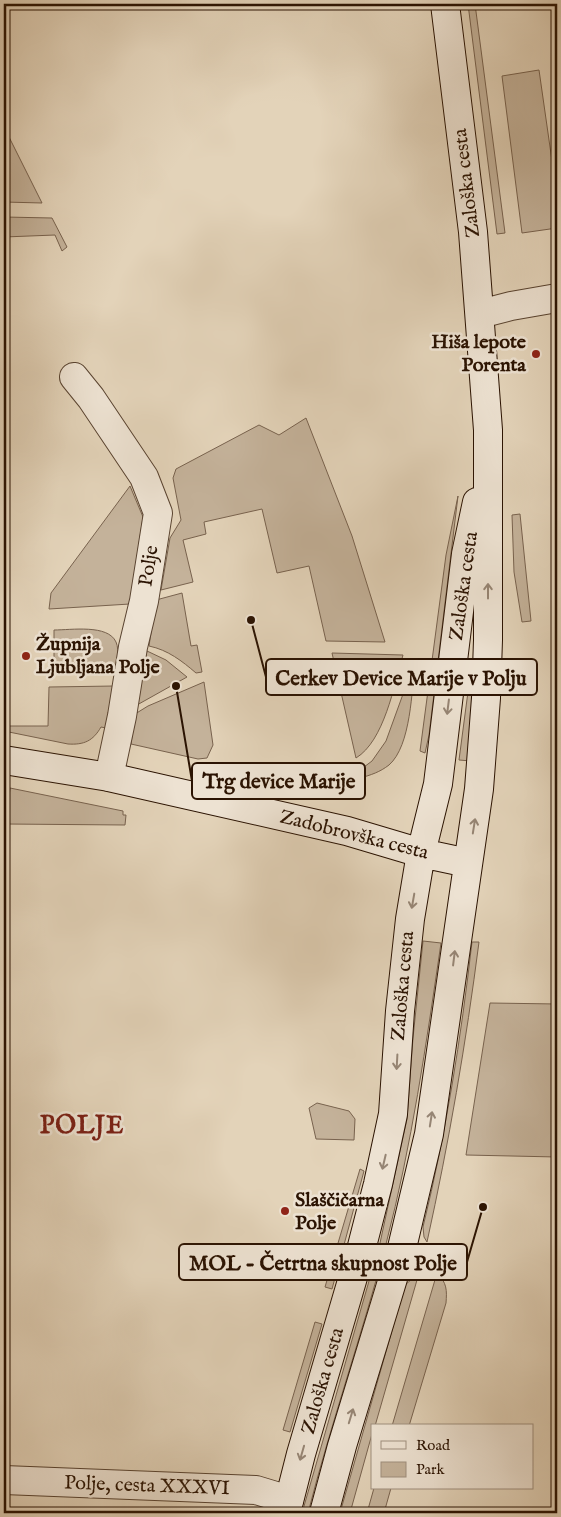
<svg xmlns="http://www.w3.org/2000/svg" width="561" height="1517" font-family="'IM FELL English',serif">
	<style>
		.green { fill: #c4b29a; stroke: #78624e }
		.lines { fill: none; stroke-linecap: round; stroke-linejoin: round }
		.minor-casing { stroke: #594330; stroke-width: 30 }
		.secondary-casing { stroke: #2b1302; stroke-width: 30 }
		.minor { stroke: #ede2d2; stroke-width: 28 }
		.secondary { stroke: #ede2d2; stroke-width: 28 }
		.oneway { stroke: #968574 }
		.poi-dot { fill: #8f2418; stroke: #ede2d2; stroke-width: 2 }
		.labels { text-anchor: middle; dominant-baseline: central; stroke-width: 5; stroke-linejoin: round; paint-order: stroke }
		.street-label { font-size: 20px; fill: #2b1302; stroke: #ede2d2 }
		.poi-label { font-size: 20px; font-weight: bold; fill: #2b1302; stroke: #ede2d2; text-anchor: start }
		.district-label { font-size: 25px; font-weight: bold; letter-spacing: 1px; fill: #7a1f14; stroke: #ede2d2 }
		.leader { fill: none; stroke: #2b1302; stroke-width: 2 }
		.callout-dot { fill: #2b1302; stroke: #ede2d2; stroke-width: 2 }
		.callout { fill: #ede2d2; stroke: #2b1302; stroke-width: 2 }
		.callout-label { font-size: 21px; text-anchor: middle; font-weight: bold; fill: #2b1302 }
	</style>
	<rect width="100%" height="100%" fill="#e3d3b9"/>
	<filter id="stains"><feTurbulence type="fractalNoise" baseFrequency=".004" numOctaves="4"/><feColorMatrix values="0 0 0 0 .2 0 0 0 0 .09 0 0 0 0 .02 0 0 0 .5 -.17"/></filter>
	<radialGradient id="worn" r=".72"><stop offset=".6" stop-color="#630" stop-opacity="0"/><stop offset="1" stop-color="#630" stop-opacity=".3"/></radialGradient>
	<path class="green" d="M468,4H475L505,233L497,234Z
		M539,70L557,196V228L522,233L502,76Z
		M4,127L42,203L4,202Z
		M4,217L52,218L67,247L62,251L55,235L4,237Z
		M306,418L352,536L385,642L326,641L309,566L277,573L262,509L204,522L206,534L183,540L193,582L161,590L170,538L181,520L173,478L176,469L259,425L279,435Z
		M130,486L143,517L130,604L49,609L51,593Z
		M458,496L429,735L425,753L420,751L446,555Z
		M520,514L531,621L522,622L514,572L512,515Z
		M182,593L191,646L197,645L202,672L196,673C182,661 168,650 149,646L156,600Z
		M54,630C71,630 108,624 116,642C120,651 116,665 116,674H54Z
		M147,651L166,660L187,677L137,705L136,699Z
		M332,653L403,655C394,686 384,741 356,758Z
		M415,661C412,689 411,746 389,765C380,772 371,775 360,778V770L372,761L386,741Z
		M471,669L477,670L471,761L459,760Z
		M204,682L213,745L207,758L198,759L131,744L135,714L148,706Z
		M114,686L106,728L101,727C93,741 84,745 68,744L4,731V726H48L49,687Z
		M10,788L123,811V815H126L125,825L6,824Z
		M423,941L441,943C426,1045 412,1144 386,1244C362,1335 331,1423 308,1513H302L380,1243L407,1119L413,1038Z
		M472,942H479C466,1043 449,1142 427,1242L424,1237L423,1227C446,1133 461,1038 472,942Z
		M490,1003L557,1004V1157L466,1155Z
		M317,1103L349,1111L355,1119L354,1140L316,1139L309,1108Z
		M360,1169L364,1171L332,1289L325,1287Z
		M419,1273L375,1426H372V1434L350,1513H340L405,1285Z
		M437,1273C447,1283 447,1290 446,1303L409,1426H392Z
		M315,1322L322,1324L290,1432L283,1430Z
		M374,1488H391L384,1513H367Z"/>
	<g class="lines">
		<g class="minor-casing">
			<path id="minor" d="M480,314L511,306L557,298
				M74,377L91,398L144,477L158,513L144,601L133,647L122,716L109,777
				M4,1480L256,1490L289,1500"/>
		</g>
		<g class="secondary-casing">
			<path id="secondary" d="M4,760L109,777L347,831L421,853L468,863
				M286,1513L301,1454L361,1250L378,1184L393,1114L400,1011L410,919L421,853L438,784L466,554L477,502
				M324,1513L342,1446L401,1252L429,1134L479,789L486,698L488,640V430L473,232L445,4"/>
		</g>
		<use href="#minor" class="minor"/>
		<use href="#secondary" class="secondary"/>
	</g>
	<defs><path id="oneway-shaft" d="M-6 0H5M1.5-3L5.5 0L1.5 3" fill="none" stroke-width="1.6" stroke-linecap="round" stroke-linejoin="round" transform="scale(1.25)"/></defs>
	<g class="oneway">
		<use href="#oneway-shaft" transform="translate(488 591) rotate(-90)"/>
		<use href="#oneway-shaft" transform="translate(448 707) rotate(97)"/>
		<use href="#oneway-shaft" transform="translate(474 826) rotate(-81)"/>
		<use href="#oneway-shaft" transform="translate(413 901) rotate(100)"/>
		<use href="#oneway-shaft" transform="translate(454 958) rotate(-83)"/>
		<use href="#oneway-shaft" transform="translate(397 1062) rotate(93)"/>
		<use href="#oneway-shaft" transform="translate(431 1119) rotate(-81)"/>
		<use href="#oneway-shaft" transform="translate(384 1162) rotate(103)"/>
		<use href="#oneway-shaft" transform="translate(351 1416) rotate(-73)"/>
		<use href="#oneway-shaft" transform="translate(302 1453) rotate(106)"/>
	</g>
	<g class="poi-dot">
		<circle cx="536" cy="354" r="5"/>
		<circle cx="26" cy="656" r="5"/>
		<circle cx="285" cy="1211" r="5"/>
	</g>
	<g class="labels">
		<g class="street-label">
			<text transform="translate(467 183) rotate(-97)">Zaloška cesta</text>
			<text transform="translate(149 566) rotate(-81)">Polje</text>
			<text transform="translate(464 586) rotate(-82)">Zaloška cesta</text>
			<text transform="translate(354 835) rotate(14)">Zadobrovška cesta</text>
			<text transform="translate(403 986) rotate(-85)">Zaloška cesta</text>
			<text transform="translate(323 1381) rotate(-74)">Zaloška cesta</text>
			<text transform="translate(147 1486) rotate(2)">Polje, cesta XXXVI</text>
		</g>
		<g class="poi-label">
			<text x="526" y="342" text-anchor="end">Hiša lepote<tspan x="526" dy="23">Porenta</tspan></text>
			<text x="36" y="644">Župnija<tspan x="36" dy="23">Ljubljana Polje</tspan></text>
			<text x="295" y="1200">Slaščičarna<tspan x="295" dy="23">Polje</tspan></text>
		</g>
		<g class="district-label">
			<text x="82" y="1126">POLJE</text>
		</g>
	</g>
	<path class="leader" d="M251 620L266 677M176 686L192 781M483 1207L467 1262"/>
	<g class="callout-dot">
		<circle cx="251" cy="620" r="5"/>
		<circle cx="176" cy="686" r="5"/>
		<circle cx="483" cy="1207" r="5"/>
	</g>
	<g class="callout">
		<rect x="266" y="659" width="271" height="36" rx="5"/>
		<rect x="192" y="763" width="173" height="36" rx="5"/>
		<rect x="179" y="1244" width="288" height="36" rx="5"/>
	</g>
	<g class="callout-label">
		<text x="401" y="685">Cerkev Device Marije v Polju</text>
		<text x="279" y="788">Trg device Marije</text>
		<text x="323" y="1270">MOL - Četrtna skupnost Polje</text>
	</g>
	<rect width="561" height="1517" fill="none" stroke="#e3d3b9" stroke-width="20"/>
	<rect x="5" y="5" width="551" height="1507" fill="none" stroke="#2b1302" stroke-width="2.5"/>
	<rect x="10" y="10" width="541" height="1497" fill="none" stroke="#2b1302"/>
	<rect x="371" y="1424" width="162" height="65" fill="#ede2d2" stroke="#9f8f7f"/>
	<rect x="381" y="1441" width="25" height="8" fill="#ede2d2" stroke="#9f8f7f"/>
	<text x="416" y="1450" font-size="15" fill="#2b1302">Road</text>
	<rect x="381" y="1462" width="25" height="15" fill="#c4b29a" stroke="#9f8f7f"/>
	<text x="416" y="1474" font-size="15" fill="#2b1302">Park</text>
	<rect width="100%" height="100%" filter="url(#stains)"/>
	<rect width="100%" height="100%" fill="url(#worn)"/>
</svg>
